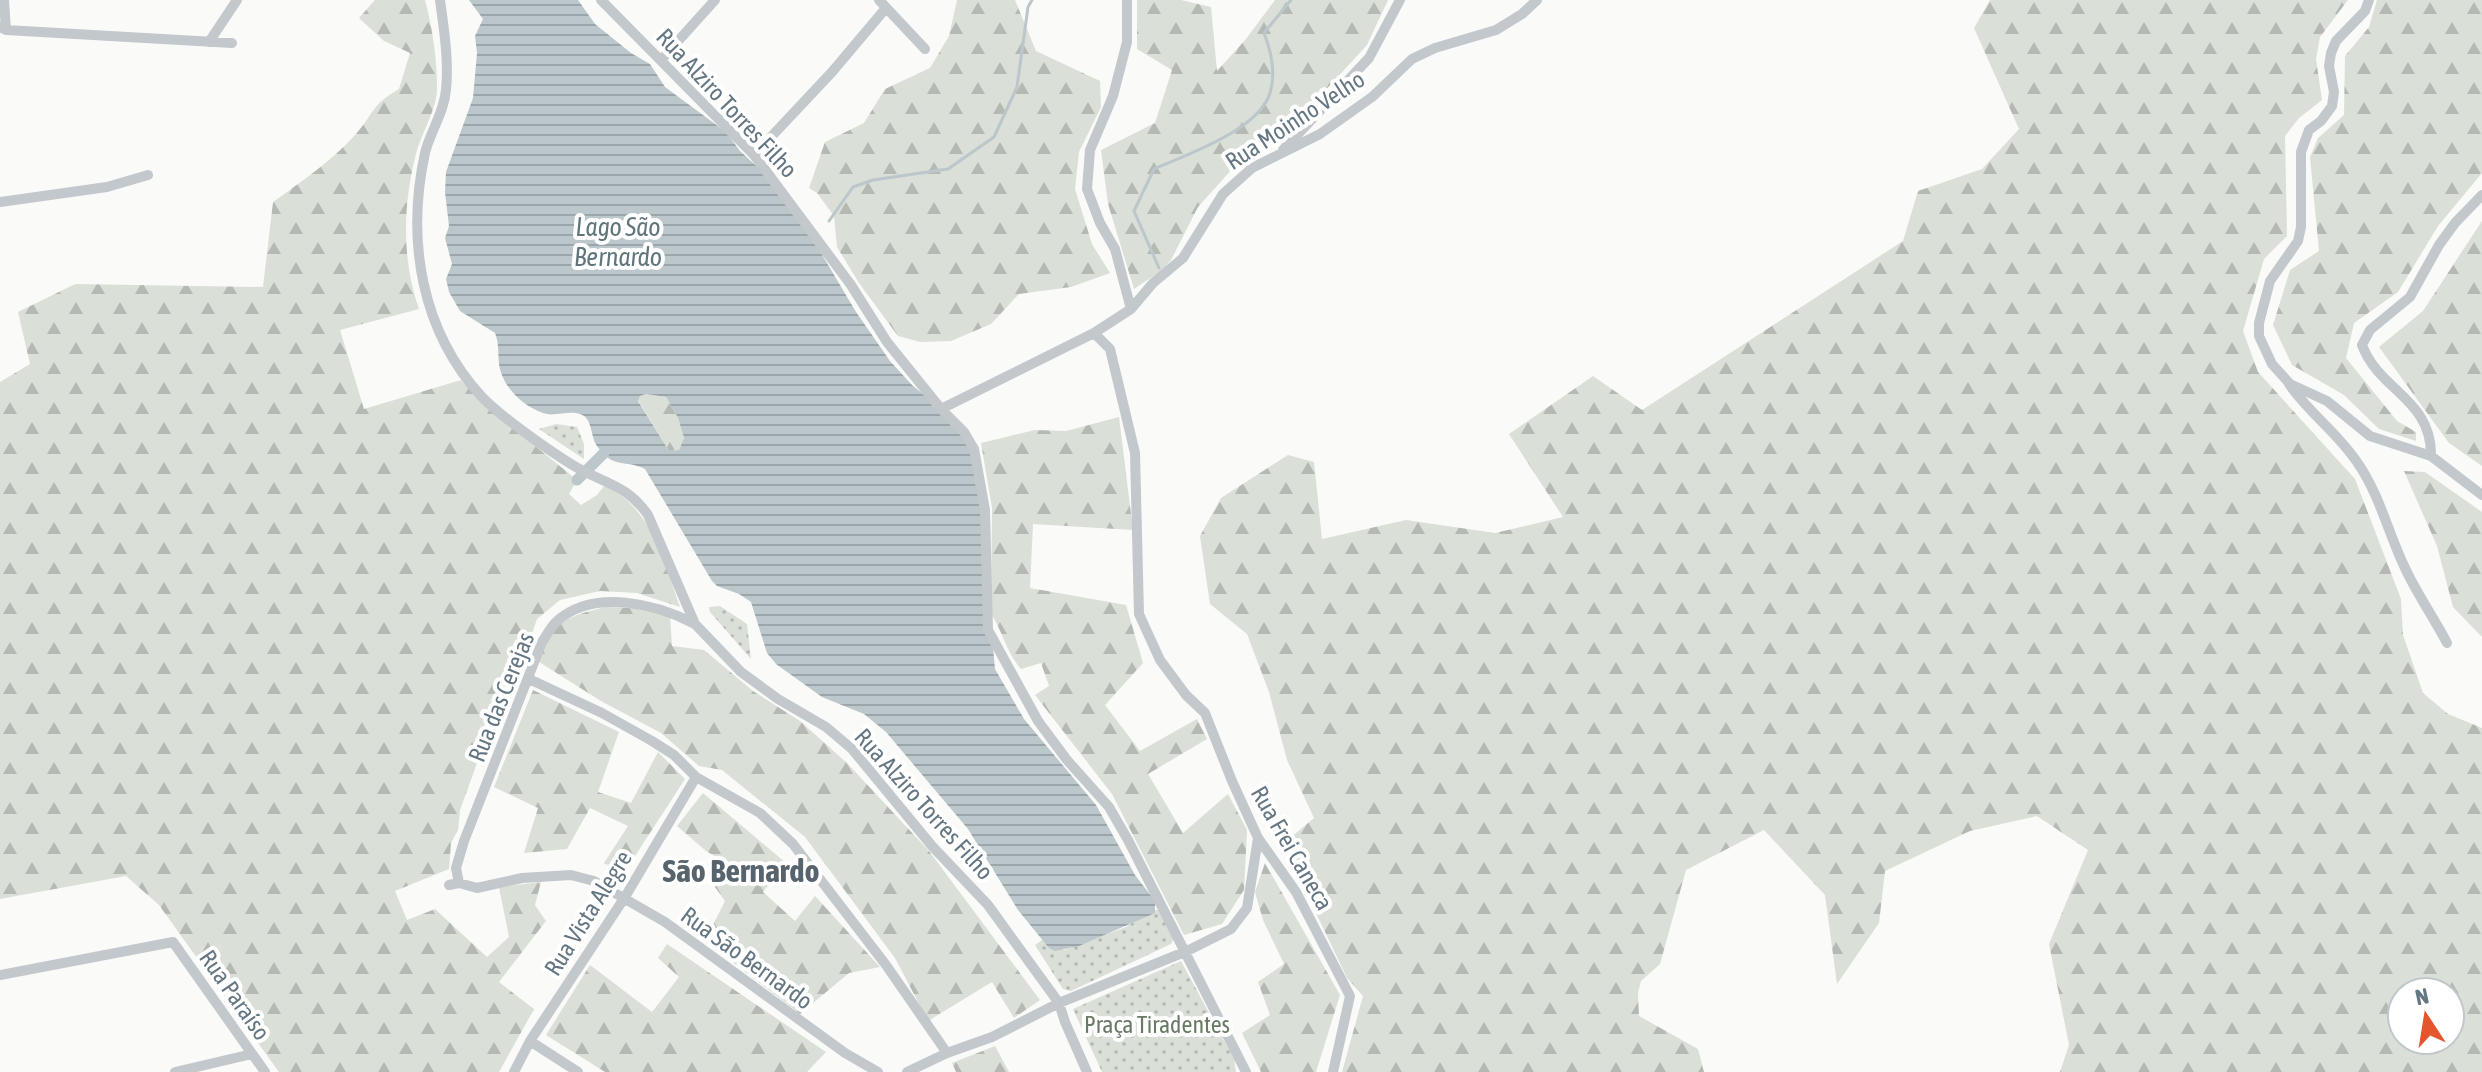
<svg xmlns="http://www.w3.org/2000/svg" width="2482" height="1072" font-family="'Asap Condensed',sans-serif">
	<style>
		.grass { fill: url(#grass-dots) }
		.forest { fill: url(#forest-firs); fill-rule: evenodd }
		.water { fill: url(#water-rules); fill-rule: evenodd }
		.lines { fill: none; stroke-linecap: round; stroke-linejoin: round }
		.stream { stroke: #bbc7cb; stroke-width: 3 }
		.canal { stroke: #bbc7cb; stroke-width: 11 }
		.street { stroke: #c3c8cc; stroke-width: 10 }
		.labels { text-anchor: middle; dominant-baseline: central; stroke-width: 8; stroke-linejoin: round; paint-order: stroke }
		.street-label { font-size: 24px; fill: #657683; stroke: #fff }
		.park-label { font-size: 24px; fill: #687a64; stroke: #fff }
		.water-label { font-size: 26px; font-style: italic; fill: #60757c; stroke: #fff }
		.district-label { font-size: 32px; font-weight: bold; fill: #57646e; stroke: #fff }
	</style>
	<defs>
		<pattern id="grass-dots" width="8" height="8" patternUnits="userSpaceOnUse" patternTransform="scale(2)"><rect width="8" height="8" fill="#dadfd7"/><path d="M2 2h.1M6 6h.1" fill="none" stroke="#b4b9b4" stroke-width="1.8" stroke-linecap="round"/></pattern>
		<pattern id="forest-firs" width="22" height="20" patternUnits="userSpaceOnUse" patternTransform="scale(2)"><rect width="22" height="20" fill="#dadfd7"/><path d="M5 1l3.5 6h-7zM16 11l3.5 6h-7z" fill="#b4b9b4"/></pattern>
		<pattern id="water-rules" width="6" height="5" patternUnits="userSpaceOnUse" patternTransform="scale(2)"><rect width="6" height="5" fill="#bbc7cb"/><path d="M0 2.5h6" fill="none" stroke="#9ca6aa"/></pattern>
	</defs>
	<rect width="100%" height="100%" fill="#fafaf8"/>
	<path class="grass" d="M556,424L577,427L584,444V459L539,429Z
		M720,606L747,624L751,659L710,612L709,607Z
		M1159,909L1174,938L1171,944L1071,991L1063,989L1035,945L1045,938L1064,950L1126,927L1145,914Z
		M1181,961L1234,1059L1236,1072H1102L1073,1009Z"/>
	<path class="forest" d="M375,0H425C432,26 437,58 437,86C438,106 423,131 417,150C403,202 401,258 419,309L340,330L364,409L461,380L482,403L577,480L569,494L581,505L597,495L604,486C650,504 665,564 680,607L637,593L600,591L560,600L537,619L529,642L513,664L460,810L458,830L451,843L449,869L395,891L407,920L435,909L487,957L509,937L499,887L541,882L535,905L546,921L499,982L534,1009L499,1072H279L159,905L126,876L0,899V382L30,364L18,312L75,284L263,287L273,202C302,181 332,161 356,134C375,112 371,105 399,89L410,53L384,41L359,18Z
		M957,0H1015L1036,51L1100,81L1101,107L1079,152L1075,189L1092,244L1110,273L1071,287L1019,294L991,324L951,341L920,342L898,336L859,283L837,247L834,216L817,193L809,188L825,142L864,123L885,89L930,68L949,36Z
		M1137,0H1181L1211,7L1217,71L1246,39L1275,0H1388L1367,45L1277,143L1233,168L1198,207L1171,260L1162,270L1134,289L1108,204L1101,150L1155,123L1172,70L1137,49Z
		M1990,0H2348L2320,37L2316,59L2322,100L2299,118L2285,136L2287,236L2264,259L2243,331L2258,372L2355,479L2401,599L2403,635L2423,693L2448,714L2482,728V1072H2060L2069,1045L2049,944L2088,850L2037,816L1970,831L1885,871L1879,923L1837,984L1825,895L1764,830L1686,870L1660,964L1641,981L1638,993L1639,1016L1698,1049L1704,1072H1342L1363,996L1347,978L1283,844L1314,818L1287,760L1269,692L1247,634L1210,604L1200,536L1221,498L1288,455L1314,462L1322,539L1406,520L1495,533L1563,517L1509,434L1593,376L1642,410L1903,241L1918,191L1982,169L2019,129L1974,28ZM2402,992H2450V1040H2402Z
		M2377,0H2482V173L2438,226L2398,292L2354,323L2346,358L2397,421L2416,432V441L2379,429L2344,395L2292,365L2273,325L2290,270L2319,251L2310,157L2318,138L2344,115L2345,56L2369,27Z
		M2482,221V466L2449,443L2379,347L2423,311Z
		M646,394L666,397L678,418L684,438L679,450L669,451L638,400L640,396Z
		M1119,417L1133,530L1033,524L1030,588L1126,605L1143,663L1105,705L1140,751L1197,719L1207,739L1148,774L1183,833L1228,794L1247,830L1244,890L1222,924L1184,935L1112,794L1035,695L1049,686L1041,663L1021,669C1006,652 1003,632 991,614L992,508L981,443L1035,430L1066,431Z
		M2404,471L2425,472L2482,512V637L2453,607L2437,546Z
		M605,607L637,608L670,615L672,646L704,650L753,691L800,721L847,763L929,851L1040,1000L1014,1018L992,982L928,1021L895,958L805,837L722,770L699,766L661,733L601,701L539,662C555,620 563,618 605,607Z
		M533,690L619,732L598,792L631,803L658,752L685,779L624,873L604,863L628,826L590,808L567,849L524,853L538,808L494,787Z
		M703,793L786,863L763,892L795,921L815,896L880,967L849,973L800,1014L705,941L725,901L715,887L723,861L706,851L677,826Z
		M1265,863L1340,995L1316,1072H1261L1242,1033L1270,1015L1258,982L1284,964L1263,920L1255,892Z
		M667,944L826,1052L807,1072H605L546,1035L590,965L652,1012L679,977L658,958Z
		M995,1046L1009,1072H956L952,1063Z"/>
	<path class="water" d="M469,0H578L595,24L631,53L650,64L665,87L726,132L740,151L764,173L811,236L856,312L890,361L912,385L958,423L976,462L995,669L1024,719L1096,805L1135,875L1155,901V913L1079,946L1055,951L1049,948L1018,910L968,829L886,732L864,714L822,697L776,664L767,653L751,602L739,594L717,586L712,581L645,469C626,459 613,470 597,446C590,436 593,418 580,414C569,410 555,417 543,413C522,406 502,386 499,364C498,353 499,343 495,333L460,311L449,292L446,279L452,264L445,238L449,226L445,192L446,172L473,98L477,53L475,36L483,19ZM646,394L666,397L678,418L684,438L679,450L669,451L638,401L640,396Z"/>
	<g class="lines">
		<path class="stream" d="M829,221L853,187L873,180L948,169L994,137L1017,87L1028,7L1032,0
			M1159,268L1134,211L1154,169C1186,155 1259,130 1270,93C1276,74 1271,51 1264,33L1291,0"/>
		<path class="canal" d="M577,480L604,453"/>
		<path class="street" d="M4,0L6,30
			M440,0C444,30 449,60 446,90C444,113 430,132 425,153C406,240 421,331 482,397C501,417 560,459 585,472C612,485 630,489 648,515L695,624L741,672L778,699L826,727L852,749L932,846L988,905L1059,1003L1065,1022L1087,1072
			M601,0L754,155L851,285L887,342L941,409L964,432L974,449L985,510L988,630L1038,721L1067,760L1109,807L1128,840L1246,1072
			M879,0L925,49
			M1127,0V42L1113,96L1090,150L1087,189L1100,223L1115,249L1131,309
			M2369,0L2365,11L2336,41L2331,53L2329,66L2334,92L2332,106L2321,121L2309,130L2301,152V227L2298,241L2270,281L2259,323V336L2272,364L2290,384L2327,401L2370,436L2431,456L2482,495
			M0,27L6,30L232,43
			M209,42L237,0
			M661,60L715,0
			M1283,150L1369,58L1400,0
			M754,155L832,72L886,8
			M0,202L107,187L148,175
			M1094,333L1110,349L1135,453L1139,614L1160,660L1186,695L1205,713L1232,781L1258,838L1296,892L1350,996L1333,1072
			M2289,384C2309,413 2337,432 2357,462C2380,495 2388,533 2405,568C2417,594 2434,618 2447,643
			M941,409L1094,333L1131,309L1153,283L1183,258L1223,194L1252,168L1320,134L1372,97L1412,59L1435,48L1496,30L1522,14L1537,0
			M2431,456C2432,399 2379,391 2362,345L2370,330L2410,297L2439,245L2455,223L2482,195
			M529,679L602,713L652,741L674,755L696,777L760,813L793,844L886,965L947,1053
			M459,883L456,868L464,841L542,642C547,635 551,626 557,621C594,588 657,604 695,624
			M449,885L459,883L477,888L522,878L571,875L594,881L665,922L845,1053L878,1072
			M0,975L173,942L265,1072
			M530,1041L578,1072
			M175,1072L252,1054
			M514,1072L530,1041L625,897L696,777
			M907,1072L947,1053L992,1037L1059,1003L1187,951L1231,929L1247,908L1258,838"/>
	</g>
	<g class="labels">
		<g class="street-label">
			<text transform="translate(727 103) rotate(47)">Rua Alziro Torres Filho</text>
			<text transform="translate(1295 120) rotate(-33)">Rua Moinho Velho</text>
			<text transform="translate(501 697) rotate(-68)">Rua das Cerejas</text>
			<text transform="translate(924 804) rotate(48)">Rua Alziro Torres Filho</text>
			<text transform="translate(1292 848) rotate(60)">Rua Frei Caneca</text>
			<text transform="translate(588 913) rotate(-58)">Rua Vista Alegre</text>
			<text transform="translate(747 958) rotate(36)">Rua São Bernardo</text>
			<text transform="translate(235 995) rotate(55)">Rua Paraíso</text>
		</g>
		<g class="park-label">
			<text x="1157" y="1024">Praça Tiradentes</text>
		</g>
		<g class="water-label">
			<text x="618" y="227">Lago São<tspan x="618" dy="30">Bernardo</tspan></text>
		</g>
		<g class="district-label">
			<text x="741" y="870">São Bernardo</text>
		</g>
	</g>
	<g transform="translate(2426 1016) rotate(348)"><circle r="38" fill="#ffffff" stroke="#c1c8cd" stroke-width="2"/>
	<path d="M0-6L14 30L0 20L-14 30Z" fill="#e4572e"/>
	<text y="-12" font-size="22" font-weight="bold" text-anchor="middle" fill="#657683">N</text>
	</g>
</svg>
